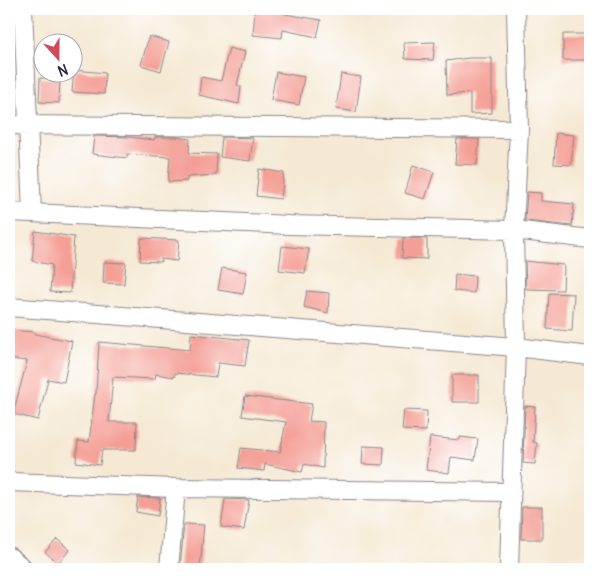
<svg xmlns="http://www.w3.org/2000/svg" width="599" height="578" font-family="Delius,sans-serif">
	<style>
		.building { fill: #f49f96 }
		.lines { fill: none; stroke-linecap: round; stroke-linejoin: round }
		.minor-casing { stroke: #8c8688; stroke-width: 20 }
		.tertiary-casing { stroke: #8c8688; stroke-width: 25 }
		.minor { stroke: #fff; stroke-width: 18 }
		.tertiary { stroke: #fff; stroke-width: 22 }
	</style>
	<rect width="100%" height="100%" fill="#fff"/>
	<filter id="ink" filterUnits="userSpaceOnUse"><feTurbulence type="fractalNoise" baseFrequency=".02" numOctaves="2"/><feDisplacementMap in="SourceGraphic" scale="10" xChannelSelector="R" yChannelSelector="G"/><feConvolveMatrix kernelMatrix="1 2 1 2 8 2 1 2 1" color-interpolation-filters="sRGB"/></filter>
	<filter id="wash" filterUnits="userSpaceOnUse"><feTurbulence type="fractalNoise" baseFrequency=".0096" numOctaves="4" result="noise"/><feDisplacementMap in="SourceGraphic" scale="20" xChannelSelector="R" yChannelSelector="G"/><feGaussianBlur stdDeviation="1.12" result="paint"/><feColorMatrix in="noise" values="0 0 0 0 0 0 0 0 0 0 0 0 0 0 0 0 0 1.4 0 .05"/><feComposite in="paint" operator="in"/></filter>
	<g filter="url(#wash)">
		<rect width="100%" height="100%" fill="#f5e9d4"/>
		<g id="blocks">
			<path class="building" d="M255,9H286L285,14L321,20L317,37L283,30L282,38L253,35Z
				M563,34H590V60H563Z
				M149,36L169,42L161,71L141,65Z
				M435,42L433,60L405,59L404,43Z
				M229,48L245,52L237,85L241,86L239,104L199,95L201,77L221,81Z
				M469,58H492V113L470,114V93L447,95L446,61Z
				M74,70L105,73L104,94L72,92Z
				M276,72L304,77L299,105L271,100Z
				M341,74L361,77L356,112L336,109Z
				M40,78L60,79L59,103L39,102Z
				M556,133L574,135L571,165L554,164Z
				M94,136L129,137L154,140L155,137H176L190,139L189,153L217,154L216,175L187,177V181L168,182L170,157L127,154V158L92,154Z
				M222,137L253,138L250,161L220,157Z
				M457,139H479L477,165L455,164Z
				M413,165L434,172L425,199L405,193Z
				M259,169L284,173L281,199L256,196Z
				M527,192L541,193V201L574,204L572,226L525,221Z
				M35,231L74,237L70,293L50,292L52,265L32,261Z
				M141,238L179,240L177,261L161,259V262L140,261Z
				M403,238L427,239V259L402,258Z
				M282,246L309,249L305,273L279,270Z
				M525,261L564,265L563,290L526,289Z
				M104,262L126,263L124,284L103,283Z
				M222,268L247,272L243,294L218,290Z
				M455,274L475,276L474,293L454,291Z
				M307,291L329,293L328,313L304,307Z
				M549,293L574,294L572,331L547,329Z
				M9,330L35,332V334L72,341L64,382L48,379L38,420L13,414L27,361L9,359Z
				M191,334L249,340L245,366L218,363L216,377L175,373L174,377L156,374L155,379L113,377L109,422H137L136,450H102L100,465L76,462L78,441L89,442L95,394H96L99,342L190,350Z
				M452,375H479V402H452Z
				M245,396L312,404L309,421L324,422L323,468L304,464L302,472L265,464L264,471L238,468L241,448L280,452L286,422L242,416Z
				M525,406L535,407L533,442L537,443L535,464L523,463Z
				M404,410L427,411L426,431L402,430Z
				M430,437L460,440V437L478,439L475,460L451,457L449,473L426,470Z
				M363,446L384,447L383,465L362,464Z
				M138,497L160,498L158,516L136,512Z
				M225,499L249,500L244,530L221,527Z
				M522,507H542V539H521Z
				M184,524L204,525L200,569H180Z
				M57,539L70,550L58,563L45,552Z"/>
		</g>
	</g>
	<g filter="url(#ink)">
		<use href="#blocks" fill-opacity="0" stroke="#8c8688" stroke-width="1"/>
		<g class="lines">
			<g class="minor-casing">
				<path id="minor" d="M23,9L32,212
					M9,125L519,129
					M9,212L289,225L514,230L590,239
					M9,307L516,347L590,356
					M9,482L176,488L510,492
					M169,569L176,488
					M509,569L516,347L514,230L519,129L516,9"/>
			</g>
			<g class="tertiary-casing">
				<path id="tertiary" d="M9,559L21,569"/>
			</g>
			<use href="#minor" class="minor"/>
			<use href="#tertiary" class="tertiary"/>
		</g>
	</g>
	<rect width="599" height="578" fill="none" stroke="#fff" stroke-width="30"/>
	<g transform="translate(58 58) rotate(159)"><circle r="24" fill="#ffffff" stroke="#a7a7b1"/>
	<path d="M0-4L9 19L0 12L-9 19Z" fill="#d1495b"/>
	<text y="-8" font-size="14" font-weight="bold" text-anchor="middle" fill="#22223b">N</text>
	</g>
</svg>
